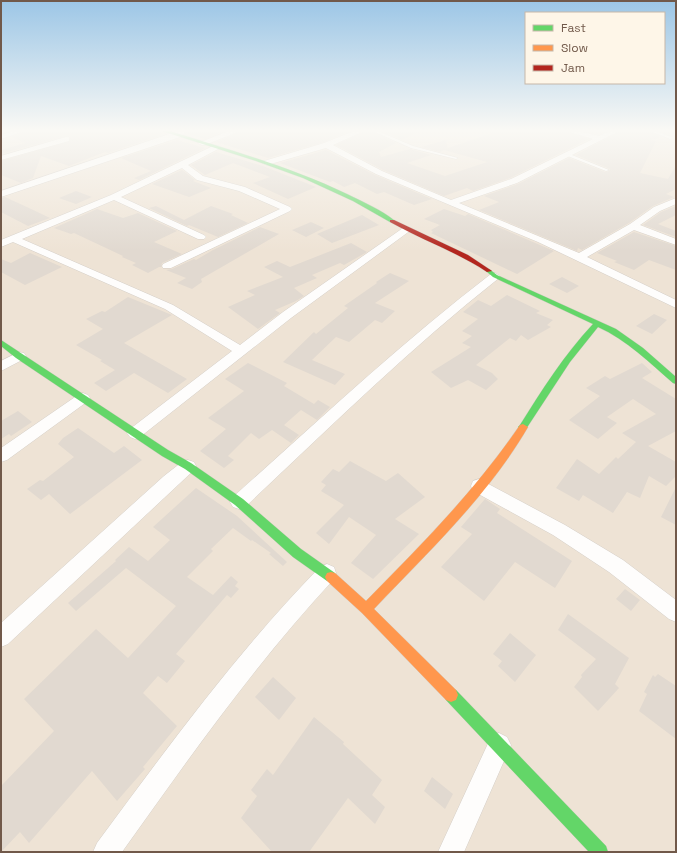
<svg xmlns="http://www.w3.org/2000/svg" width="677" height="853" font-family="'Space Grotesk',sans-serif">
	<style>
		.residential { fill: #eee3d5 }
		.building { fill: #e1d9d0 }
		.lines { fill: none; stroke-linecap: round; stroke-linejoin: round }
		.lane-casing { stroke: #d4cec7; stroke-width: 1 }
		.street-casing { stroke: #d4cec7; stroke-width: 1 }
		.fast-casing { stroke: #d4cdc4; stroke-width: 1 }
		.slow-casing { stroke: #d4cdc4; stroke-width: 1 }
		.jam-casing { stroke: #d4cdc4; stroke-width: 1 }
		.lane { fill: #fefdfc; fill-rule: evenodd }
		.street { fill: #fefdfc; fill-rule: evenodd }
		.fast { fill: #63d668; fill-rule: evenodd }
		.slow { fill: #ff974d; fill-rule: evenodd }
		.jam { fill: #b3261e; fill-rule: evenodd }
	</style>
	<rect width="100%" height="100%" fill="#f5f1e8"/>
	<path class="residential" d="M1,131H676V852H1Z"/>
	<path class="building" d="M26,131H158L162,135L108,153L105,152L69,166L41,156L33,178L21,183L1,175V161L70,141V136H66L1,154V150L25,143L12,137Z
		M187,131H224L205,139L186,133Z
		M241,131H349L324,142L268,158L216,142Z
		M365,131H372L396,143L379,152L381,157L410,149L431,155L407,163L445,176L487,162L444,150L440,152L421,147L446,140L448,148L498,131H565L589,139L510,178L473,191L467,188L444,196L383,170L336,145Z
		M383,131H419L402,140Z
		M620,131H649L659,136V138L651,140L656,141L640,173L668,179L676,165V189L666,194L674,197L653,206L629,223L582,250L578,248L577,251L479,210L499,202L484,196L518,184L569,158L605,172L609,171L610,169L576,155Z
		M177,140L205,148L139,180L134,178L151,171L121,158Z
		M326,150L375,175L432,199L414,205L384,192L377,194L355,183L344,187L333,181L330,182L280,163Z
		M216,152L263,166L316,187L288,199L253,183L270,177L233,163L205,175L191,165Z
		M182,170L195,180L193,181L211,188L189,197L152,184Z
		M76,191L92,197L76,204L59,198Z
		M5,197L29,208L50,218L28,226L1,212V198Z
		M156,206L184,220L211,206L233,214L231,215L248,223L218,237L189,225L187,226L149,208Z
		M676,206V215L658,224L676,231V237L643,225L661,212Z
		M97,209L123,218L138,213L177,231L154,242L182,254L162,263L161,267H159L148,273L132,265L136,263L122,257L123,256L74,233L71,234L54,228Z
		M444,209L465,216L468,214L554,251L517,274L431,233L433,232L431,230L440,225L424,219Z
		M362,215L379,225L332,243L317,234Z
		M311,222L324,228L306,237L292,230Z
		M260,227L279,234L201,279L202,282L192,289L177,283L186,278L166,270L172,269L194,259L196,260L213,250Z
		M634,232L676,246V270L649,260L634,270L614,262L617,261L597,253Z
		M351,243L367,252L344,265L340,263L312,275L317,278L294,288L304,296L296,301L275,310L280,313L258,329L228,307L255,295L247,291L283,277L264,267L277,261L290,267Z
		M30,253L62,267L25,285L1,272V259L11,263Z
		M390,273L409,281L375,303L395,311L382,323L375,320L349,342L336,337L312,360L345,374L335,385L283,362L314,332L316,334L348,308L344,306L377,283L376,282Z
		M562,277L579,286L567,293L549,284Z
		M507,295L540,311L536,313L553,320L547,325L551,327L528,340L521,335L516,341L510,338L476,365L492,373L498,379L486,390L468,380L451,388L431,372L471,347L462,343L472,336L462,331L478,319L463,312L478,300L491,306Z
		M128,297L172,315L124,343L187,379L168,393L134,373L106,391L94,383L115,370L100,361L102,360L76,345L103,329L86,319L102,311L105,312Z
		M654,314L667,320L652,334L636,326Z
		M248,363L287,383L284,386L314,404L318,400L330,407L317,420L301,410L284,425L299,435L291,443L272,430L259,439L251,433L228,456L234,460L224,468L200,451L226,429L208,418L244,391L225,379Z
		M642,363L652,372L642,378L676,399V431L648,446L676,462V476L666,486L649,476L640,498L627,492L613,513L583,495L579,501L556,488L577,459L599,474L616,457L618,459L636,442L622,433L656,414L633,399L607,417L617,423L598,439L569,420L600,396L586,388L605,376L610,379Z
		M18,411L32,422L11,436L9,434L1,439V421Z
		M78,428L114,453L124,446L142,460L70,514L49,494L41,500L27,489L40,480L43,481L74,457L58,444L63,438Z
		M350,461L386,481L398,473L425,497L395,519L419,534L373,579L351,563L376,535L349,517L329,544L316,533L344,505L321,491L326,485L321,482L333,469L339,472Z
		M676,487V525L661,517Z
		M196,488L237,516L287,562L283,566L269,554L271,553L252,540L251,541L233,528L211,549L213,551L187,577L213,595L231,576L238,582L235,586L239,589L231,598L227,595L176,654L185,661L167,683L158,676L143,693L177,726L143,767L145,769L117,801L92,771L29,843L20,832L1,852V786L54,731L24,699L96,629L128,658L176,606L126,568L76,611L68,603L116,561L115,560L129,547L148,561L170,540L153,527Z
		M485,499L500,509L497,513L572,561L555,588L515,562L484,601L441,567L472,534L461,527Z
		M625,589L640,600L631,611L616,599Z
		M568,614L629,658L615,684L619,688L598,711L574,687L582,677L581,675L596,659L558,630Z
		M510,633L536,655L515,682L498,666L502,661L493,654Z
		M658,674L676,686V739L639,711L647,694L644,692L653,675L655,677Z
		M273,677L296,698L279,720L255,697Z
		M314,717L344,742L343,744L382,780L372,795L385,807L375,824L348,798L309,852H272L241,818L257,796L251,790L267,769L273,775Z
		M432,777L453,794L445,809L424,791Z"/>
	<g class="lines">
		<g class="lane-casing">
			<path id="lane" d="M373,131H378L413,146L458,158L456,159L411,148Z
				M655,131L672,137L673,138L670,139L650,131Z
				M565,153H567L609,170L606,171L565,155Z"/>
		</g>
		<g class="street-casing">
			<path id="street" d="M13,131H25L1,139V135Z
				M178,131H186L180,137L1,197V191Z
				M229,131H240L205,145H202L198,143Z
				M354,131H364L333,145L382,171L451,200L511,179L593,139L566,131H579L599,136L610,131H619L517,183L459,203L579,253L630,224L654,207L676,198V204L660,211L640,225L676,239V245L634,230L587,257L676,300V308L538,242L376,174L326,148L267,165L263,163L264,161L324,143Z
				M66,137H69V141L1,160V156Z
				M213,146H219L220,148L188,165L203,176L245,187L290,207L292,209L290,211L171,268H163L162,266L163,264L280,209L239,191L197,180L182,168L121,197L204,235L206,237L204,239H198L114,200L22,239L173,305L240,345L283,312L403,228H409L411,230L291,318L140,437L135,439L130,437L127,433L130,429L232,351L165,309L13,242L1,247V240L111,195Z
				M495,273L500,276L499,278C409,349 328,429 245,507L239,509L233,507L230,502L233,497C318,421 401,343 491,274Z
				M19,352L24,353L26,356L24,359L1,371V361Z
				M83,393L88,395L90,398L88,401L7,460L1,462V448L78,395Z
				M188,460L194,462L196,466L194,470L8,644L1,647V623L164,476L182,462Z
				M479,479L565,525L623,560L676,600V622L669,619L609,572L553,535L473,491L471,486L473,481Z
				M327,564L334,567L336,573L334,579C255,664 189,758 122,852H93L97,843C168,747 237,652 320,567Z
				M499,733L507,737L511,745L464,852H438L491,737Z"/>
		</g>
		<g class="fast-casing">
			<path id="fast" d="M162,131H170C230,150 290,167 347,194C363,202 382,210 395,221L390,222L353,201L303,178L256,161Z
				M489,269L497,275L616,329L643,348L676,377V384L673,383C650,363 627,340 598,327L570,362L526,429H520L518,427L520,425C542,390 564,355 593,324L493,277L486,271Z
				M1,340L168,450L191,463L243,499L301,549L335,573L337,577L335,581L331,582L327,581L293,557L235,505L185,469L162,456L16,358L1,346Z
				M451,688L456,690L606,846L608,852H589L446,700L444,695L446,690Z"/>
		</g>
		<g class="slow-casing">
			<path id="slow" d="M523,424L528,427C488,496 428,552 374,609L456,690L458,695L456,700L451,702L446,700L362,613L327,581L325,577L327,573L331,572L335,573L366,601C421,545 476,490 520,425Z"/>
		</g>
		<g class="jam-casing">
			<path id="jam" d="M390,220H394L468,255L492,271L487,272C457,252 422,240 390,222Z"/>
		</g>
		<use href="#lane" class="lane"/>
		<use href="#street" class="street"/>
		<use href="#fast" class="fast"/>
		<use href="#slow" class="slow"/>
		<use href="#jam" class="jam"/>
	</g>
	<linearGradient id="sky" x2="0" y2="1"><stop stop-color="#9cc6e6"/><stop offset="0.52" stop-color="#faf9f5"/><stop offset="1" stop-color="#faf9f5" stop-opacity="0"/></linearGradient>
	<rect width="677" height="251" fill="url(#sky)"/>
	<rect width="677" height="853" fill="none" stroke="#71594a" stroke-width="4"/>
	<rect x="525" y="12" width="140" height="72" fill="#fef6e8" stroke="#c6b7a9"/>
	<rect x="533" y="25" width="20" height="6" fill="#63d668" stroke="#c6b7a9"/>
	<text x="561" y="32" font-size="12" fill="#71594a">Fast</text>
	<rect x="533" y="45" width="20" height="6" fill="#ff974d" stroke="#c6b7a9"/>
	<text x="561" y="52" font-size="12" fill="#71594a">Slow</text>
	<rect x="533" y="65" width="20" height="6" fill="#b3261e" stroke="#c6b7a9"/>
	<text x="561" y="72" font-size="12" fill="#71594a">Jam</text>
</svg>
